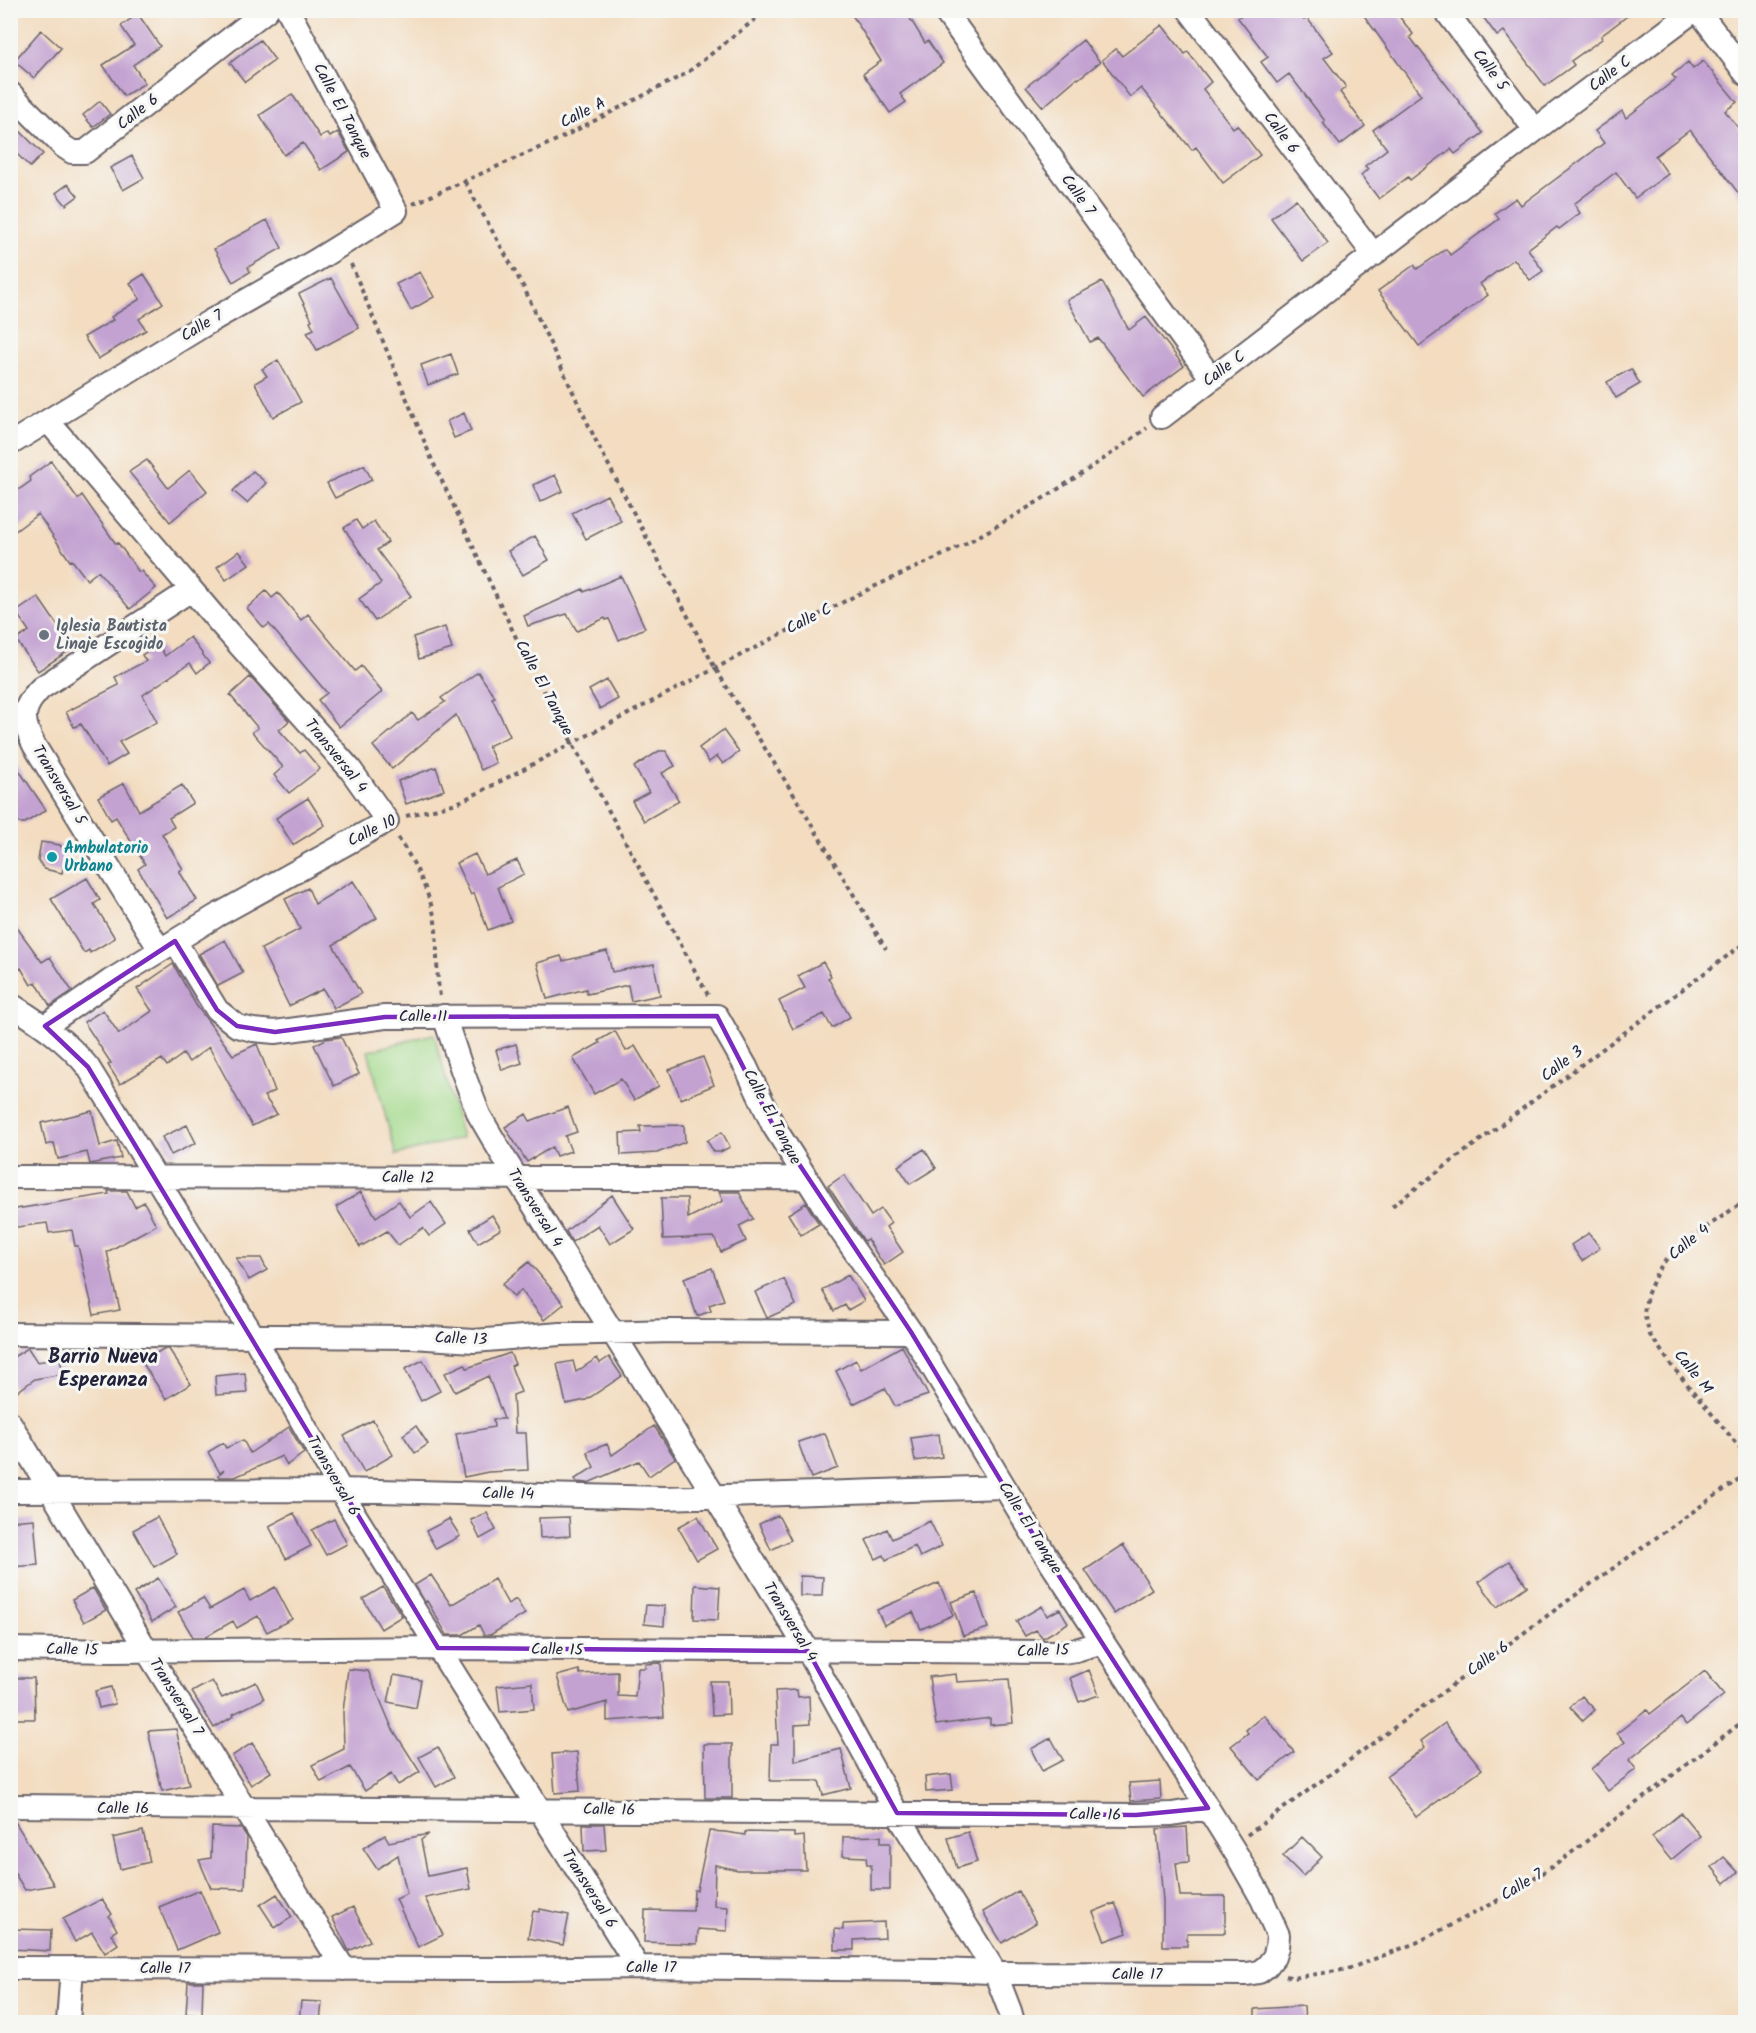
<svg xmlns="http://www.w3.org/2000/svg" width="1756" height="2033" font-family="Kalam,sans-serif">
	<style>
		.green { fill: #a3d98a; stroke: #627e62; stroke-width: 1.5 }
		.building { fill: #c3a2d1 }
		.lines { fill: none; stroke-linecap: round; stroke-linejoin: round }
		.street-casing { stroke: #6b6369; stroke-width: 26 }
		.path { stroke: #6b6369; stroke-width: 4; stroke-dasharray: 4.5 4.5; stroke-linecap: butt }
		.street { stroke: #fff; stroke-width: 22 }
		.marked { fill: none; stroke: #7b2cbf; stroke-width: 4.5; stroke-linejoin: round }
		.worship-dot { fill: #6b7280; stroke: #f6f6f2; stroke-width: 2 }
		.culture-dot { fill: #0f9aa8; stroke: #f6f6f2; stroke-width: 2 }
		.labels { text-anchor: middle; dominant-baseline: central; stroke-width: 6; stroke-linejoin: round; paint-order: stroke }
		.street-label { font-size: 16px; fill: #22223b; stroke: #f6f6f2 }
		.worship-label { font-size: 16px; font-weight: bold; fill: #5b616d; stroke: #f6f6f2; text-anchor: start }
		.culture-label { font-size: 16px; font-weight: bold; fill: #0d838f; stroke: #f6f6f2; text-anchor: start }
		.quarter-label { font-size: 20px; font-weight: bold; fill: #22223b; stroke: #f6f6f2 }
	</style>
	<rect width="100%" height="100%" fill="#f6f6f2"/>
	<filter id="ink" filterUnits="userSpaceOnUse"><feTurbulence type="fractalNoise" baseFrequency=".0167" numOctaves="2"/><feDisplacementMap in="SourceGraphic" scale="12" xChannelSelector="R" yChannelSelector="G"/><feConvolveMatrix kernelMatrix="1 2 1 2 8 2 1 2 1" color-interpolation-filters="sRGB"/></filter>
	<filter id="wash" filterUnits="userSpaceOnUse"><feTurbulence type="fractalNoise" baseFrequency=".008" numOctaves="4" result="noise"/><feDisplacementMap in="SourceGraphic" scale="24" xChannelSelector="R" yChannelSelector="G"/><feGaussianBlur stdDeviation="1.35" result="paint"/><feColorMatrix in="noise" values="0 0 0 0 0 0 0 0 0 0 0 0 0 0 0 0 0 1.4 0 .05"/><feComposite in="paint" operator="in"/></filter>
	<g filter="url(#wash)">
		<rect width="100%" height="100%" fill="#f3dcbf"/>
		<path class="green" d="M434,1034L462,1138L396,1155L368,1051Z"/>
		<g id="blocks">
			<path class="building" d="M849,10H905L925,43L928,41L943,63L900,94L906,102L890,113L863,74L881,61Z
				M1247,10H1297L1304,20L1307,18L1333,52L1324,58L1346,87L1340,92L1365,126L1340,145L1323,123L1325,121L1289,74L1277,83L1261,62L1268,57L1238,18Z
				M1360,10H1394L1413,34L1410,37L1483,133L1455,154L1451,149L1410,180L1408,177L1379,199L1361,175L1368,169L1365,166L1387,149L1373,130L1421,95Z
				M1478,10H1635L1601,36L1602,39L1571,61L1574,65L1545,86L1504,31L1497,36Z
				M138,14L160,46L133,65L145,83L124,96L103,65L134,45L121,26Z
				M1162,25L1185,54L1188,52L1211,82L1203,89L1233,128L1237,125L1260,155L1223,183L1196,147L1192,150L1141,88L1130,97L1102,60L1116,49L1122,56Z
				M41,30L61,48L34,78L14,61Z
				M260,40L275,60L245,82L230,63Z
				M1083,40L1100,62L1078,79L1077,78L1043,107L1026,87Z
				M1703,61L1737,102L1725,111L1746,138V203L1690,130L1655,156L1668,174L1635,198L1616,172L1574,204L1580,213L1559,229L1557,227L1528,249L1543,271L1530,280L1514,259L1480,284L1488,295L1419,346L1378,291L1414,265L1417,269L1446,249L1450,255L1499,219L1495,213L1516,198L1521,205L1604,143L1595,131L1622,111L1626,118L1676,79L1672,75L1688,62L1693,69Z
				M292,94L320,137L327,133L330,137L338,132L349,152L321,170L303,143L284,155L260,115Z
				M100,101L110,114L93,127L83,115Z
				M20,131L43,154L30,167L10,147V142Z
				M132,156L144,178L123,190L110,168Z
				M68,184L78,196L66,205L56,193Z
				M1296,199L1328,243L1303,261L1271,218Z
				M267,220L282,248L248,267L250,272L233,282L214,249Z
				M420,272L434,297L411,310L396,284Z
				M144,274L163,303L139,319L146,330L98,359L84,337L113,320L111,317L140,299L130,283Z
				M331,278L359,328L317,350L307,332L314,329L310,321L312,320L299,294Z
				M1102,282L1129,330L1146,317L1184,366L1143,397L1098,338L1090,342L1067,300Z
				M451,354L458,374L428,385L421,365Z
				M278,360L301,402L273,417L255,383L267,376L262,369Z
				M1631,369L1640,384L1616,398L1607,382Z
				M464,413L471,431L454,438L447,421Z
				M147,460L168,488L190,470L207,491L170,522L129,472Z
				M51,461L78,499L82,495L116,544L118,543L139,572L141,571L156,588L130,609L98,571L87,580L72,560L70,561L38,514L10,535V496L31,481L29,477Z
				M364,465L372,480L335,498L327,483Z
				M253,471L266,483L247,503L233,491Z
				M555,475L563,491L540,502L533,485Z
				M607,495L621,521L586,539L572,513Z
				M356,520L362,529L374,521L388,542L377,550L411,596L375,621L359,599L381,583L344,528Z
				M535,536L549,560L523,575L508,551Z
				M239,551L249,564L226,580L217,567Z
				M621,576L645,628L619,640L609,619L606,620L605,618L577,631L567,614L528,626L524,616L583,589L584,592Z
				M266,591L272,598L278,593L301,620L308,614L355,671L361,666L382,692L339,727L318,700L327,693L269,624L264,628L247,608Z
				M38,597L73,648L38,671L16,640L29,631L16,612Z
				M445,627L452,649L419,659L413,637Z
				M190,637L209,663L197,673L190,663L143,695L157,722L119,742L127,754L107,766L81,724L74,727L66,712L119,685L115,677L146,661L142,655L158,644L165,656Z
				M478,672L495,697L492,698L510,736L488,746L496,763L481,770L456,715L392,769L373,746L412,713L418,720L445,702L441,698Z
				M250,677L289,721L279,730L300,753L304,750L320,769L289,793L274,775L283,767L252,732L258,728L230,695Z
				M607,680L618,699L600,709L589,690Z
				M723,730L739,752L723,764L717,756L709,762L699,748Z
				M659,751H666L675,766L662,773L679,801L644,821L632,801L649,792L634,767Z
				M10,757L46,810L25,823H19L10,810Z
				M436,767L444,790L406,804L398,781Z
				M124,783L139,811L182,785L193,803L169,818L174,827L162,834L183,869L179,871L197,900L167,918L138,869L145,864L116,817L111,820L98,797Z
				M308,798L325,825L293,845L276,818Z
				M41,842L60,845L66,854L62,873L44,869L38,860Z
				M475,854L485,874L517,860L524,874L498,887L511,921L488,930L474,893L471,895L456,863Z
				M87,878L100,900L94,904L115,938L90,953L89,950L84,953L51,899Z
				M353,881L377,918L333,945L361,994L334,1008L323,989L289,1006L261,949L300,929L285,899L308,888L315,904Z
				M10,918L42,962L50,957L72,991L50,1006L36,982L31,985L21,968L10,975Z
				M225,940L243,973L218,986L199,954Z
				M607,951L612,972L654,964L660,995L631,1001L628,985L587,994L586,989L547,999L537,963L561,956L563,961Z
				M823,962L831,976L828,978L850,1017L832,1028L824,1014L793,1029L779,1001L805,988L798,976Z
				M173,964L196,1005L233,1055L257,1044L275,1091L264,1096L277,1114L252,1126L209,1047L189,1062L183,1054L167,1066L162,1059L120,1084L108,1065L111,1063L84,1022L103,1010L119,1034L152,1011L137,989Z
				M615,1031L626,1051L635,1046L659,1086L634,1100L621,1079L594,1094L573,1058L600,1043L598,1041Z
				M341,1037L359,1074L334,1086L314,1045L326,1039Z
				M516,1044L522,1063L502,1070L496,1050Z
				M703,1057L714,1085L681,1099L669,1070Z
				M568,1107L577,1132L565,1136L571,1151L556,1156L552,1147L527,1162L505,1127L526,1114L530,1121Z
				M92,1111L100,1146L117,1141L121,1158L90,1164L87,1152L58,1159L54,1143L46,1145L41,1123Z
				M187,1125L196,1143L171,1155L162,1137Z
				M684,1125L685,1142L657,1153L621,1155L620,1133L641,1132L640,1126Z
				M722,1132L730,1147L720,1152H714L707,1141Z
				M924,1149L936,1168L910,1184L898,1166Z
				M844,1175L871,1216L881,1209L891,1223L886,1227L903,1252L884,1265L867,1239L864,1241L828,1186Z
				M108,1191H127L135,1207L144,1202L156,1225L107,1252L120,1310L94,1315L78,1246H75L72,1230L49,1233L47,1223L10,1228V1210L109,1194Z
				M361,1192L376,1217L399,1201L410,1217L431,1202L446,1224L429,1236L423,1228L398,1245L387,1231L360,1247L336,1207Z
				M719,1192H739L753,1219L739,1226L746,1241L721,1252L714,1237L663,1239L661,1198H687L688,1218L723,1201Z
				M612,1195L634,1229L610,1244L598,1225L572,1242L566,1231Z
				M806,1203L819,1224L801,1235L788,1214Z
				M492,1215L501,1229L478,1243L470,1229Z
				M1589,1233L1600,1248L1582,1261L1571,1245Z
				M236,1258H261L267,1270L249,1280Z
				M529,1262L564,1304L544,1320L521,1290L514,1297L502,1284Z
				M712,1268L724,1300L709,1305L711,1311L697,1316L684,1278Z
				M848,1275L864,1301L848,1310L845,1305L834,1311L822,1290Z
				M784,1279L796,1305L767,1318L755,1292Z
				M902,1346L928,1395L895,1406L885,1388L853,1404L836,1371L856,1360L861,1369Z
				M28,1348L37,1362L60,1358L63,1374L35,1379L18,1391L10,1381V1359Z
				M163,1349H169L191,1384L166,1399L142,1362Z
				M510,1353L515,1364L511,1366L521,1392L513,1395L515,1433H526L528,1470L488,1472L464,1477L456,1434L494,1427L493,1419H504L488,1376L455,1392L445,1373L465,1364L467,1368Z
				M609,1357L622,1376L586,1400L566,1404L557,1364L573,1361L576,1372L597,1358L600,1363Z
				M423,1360L440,1391L421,1401L405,1369Z
				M245,1373L247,1393L216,1395L215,1376Z
				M373,1420L393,1455L364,1472L344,1436Z
				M416,1426L428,1444L415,1453L403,1435Z
				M654,1426L675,1458L649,1476L639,1461L588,1483L577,1482L575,1479L594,1467L587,1452L607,1444L612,1455Z
				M289,1427L304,1453L287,1465L282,1456L235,1477H219L218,1475L224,1470L220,1473L208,1452L223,1443L226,1448L243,1440L250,1453Z
				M825,1433L838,1468L811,1478L798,1442Z
				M939,1434L942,1457L915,1461L911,1438Z
				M294,1513L311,1546L286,1559L269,1526Z
				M487,1513L496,1530L480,1539L471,1520Z
				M778,1515L791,1540L771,1550L759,1524Z
				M698,1516L717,1549L697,1560L678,1527Z
				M157,1517L177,1554L154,1567L133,1530Z
				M569,1517L570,1536L540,1538L539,1518Z
				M34,1519L38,1565L10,1567V1521Z
				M334,1519L347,1544L326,1555L312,1530Z
				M449,1519L460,1536L436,1549L426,1531Z
				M930,1521L942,1546L920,1557L915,1546L886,1560L884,1555L876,1559L866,1540L887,1529L892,1539Z
				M1123,1545L1152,1589L1114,1614L1085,1570Z
				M1509,1561L1527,1586L1497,1607L1479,1582Z
				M431,1575L451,1605L494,1579L508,1604L516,1599L525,1614L490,1635H484L479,1625L462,1635H447L427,1601L425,1602L415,1585Z
				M800,1576L823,1577L822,1596H800Z
				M158,1578L176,1607L152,1622L134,1593Z
				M939,1583L953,1615L921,1629L913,1612L884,1625L877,1610Z
				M695,1585L720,1587L718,1620L694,1619Z
				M275,1587L292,1619L267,1632L258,1616L237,1628L233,1621L205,1637H193L178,1612L203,1598L210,1609L244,1590L250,1601Z
				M383,1587L402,1616L381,1629L363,1599Z
				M93,1588L106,1610L84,1622L72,1600Z
				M976,1593L988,1628L963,1636L951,1602Z
				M646,1605L665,1606L664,1626L644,1624Z
				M1042,1606L1047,1616L1060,1609L1068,1623L1043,1638L1036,1630L1025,1636L1016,1621Z
				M661,1663L664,1717L607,1721V1702L568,1713L557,1676L579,1670L580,1674L618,1672V1696L635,1697L638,1668H645V1664Z
				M348,1669L368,1671L392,1728L420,1772L398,1785L391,1774L365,1791L350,1767L321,1782L312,1765L344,1749L343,1712Z
				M1089,1670L1099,1695L1079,1702L1070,1678Z
				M1705,1671L1724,1695L1686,1725L1681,1718L1629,1760L1636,1769L1608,1791L1591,1769L1625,1742L1617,1733L1647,1710L1650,1714Z
				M956,1674L957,1682L1009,1679L1013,1723L990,1725V1718L936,1725L929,1677Z
				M394,1675L421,1680L416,1708L388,1702Z
				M16,1678H34L35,1719H16Z
				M212,1681L222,1698L256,1682L264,1699L233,1714L234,1716L214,1728L192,1692Z
				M710,1681H728L729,1714L712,1715Z
				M532,1683L534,1709L500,1712L497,1686Z
				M111,1687L115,1704L99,1708L95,1691Z
				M797,1690L798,1697L809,1696L810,1724L795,1725V1761L841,1749L851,1788L823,1795L819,1781H770L771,1744H778L775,1691Z
				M1582,1696L1595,1710L1583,1721L1570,1707Z
				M1264,1715L1294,1752L1259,1780L1231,1746L1248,1733L1246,1730Z
				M1445,1723L1482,1769L1416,1817L1386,1776L1425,1747L1421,1741Z
				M176,1729L189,1785L162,1791L148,1731Z
				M1051,1738L1063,1760L1042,1771L1031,1749Z
				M252,1743L271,1772L251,1785L232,1756Z
				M704,1744H732V1798H705Z
				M438,1747L454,1777L436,1787L419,1757Z
				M577,1752L580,1791L555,1793L552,1754Z
				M951,1774L953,1790L926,1792L925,1777Z
				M1160,1781L1161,1799L1131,1801L1129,1783Z
				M1681,1813L1700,1836L1671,1860L1652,1837Z
				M10,1820H14L54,1885L25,1890L10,1866Z
				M583,1824H604L606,1850L584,1851Z
				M212,1827L241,1828L247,1837L245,1889L211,1888L199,1860L211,1858Z
				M1187,1827L1189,1862L1176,1863L1180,1896H1225V1933H1187V1946H1163V1901L1157,1829Z
				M143,1831L150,1862L120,1869L113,1838Z
				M709,1831L725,1832L745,1835V1832L794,1833V1837L804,1836L806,1870H738L715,1865L714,1906L728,1907L727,1931L698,1929L697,1944L644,1942L645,1910L693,1911L694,1890H697Z
				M968,1832L977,1862L957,1868L948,1838Z
				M429,1834L421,1840L428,1876L467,1868L471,1889L425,1898L443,1935L418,1947L396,1899L407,1894L398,1855L377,1869L363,1848L385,1835L389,1842Z
				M881,1836V1843H890V1890H871V1865H867L866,1857L843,1856V1837Z
				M1302,1837L1322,1857L1303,1876L1283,1856Z
				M1724,1857L1738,1872L1725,1883L1712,1867Z
				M200,1890L218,1932L177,1950L159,1907Z
				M1018,1891L1036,1923L1002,1943L983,1912Z
				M277,1894L292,1917L275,1928L260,1905Z
				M102,1899L112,1914L109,1916L117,1930L111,1934L118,1944L105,1953L92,1932L75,1942L63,1919Z
				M1115,1903L1127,1933L1105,1941L1093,1912Z
				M353,1907L370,1941L349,1951L332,1917Z
				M540,1909L569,1915L563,1945L528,1938L533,1911L540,1912Z
				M884,1922L885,1938L854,1940V1950H835V1929L843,1930V1924Z
				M10,1929L51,1930L50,1951L10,1949Z
				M188,1982H203L202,2015L186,2014Z
				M301,2001L322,2002L320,2022H299Z
				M1304,2006L1305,2022H1255V2009Z"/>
		</g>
	</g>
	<g filter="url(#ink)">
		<use href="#blocks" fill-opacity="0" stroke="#6b6369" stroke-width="1.5"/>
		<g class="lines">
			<g class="street-casing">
				<path id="street" d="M944,10L1212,379
					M1189,10L1374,255
					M1445,10L1535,130
					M1698,10L1746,74
					M10,93L63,146L72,152H85L267,10
					M1162,417L1573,101L1695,10
					M10,444L209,322L315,261L396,211L288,10
					M160,950L34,745C21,720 21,708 41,688L191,590
					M10,1004C40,1023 66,1040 88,1067L254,1337L355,1515L638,1967
					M444,1016L462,1070L479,1115L503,1156L715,1497L808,1651L897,1813L995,1972L1010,2011L1013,2022
					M45,1026L110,981L216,916L387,821L350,769L218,621L48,421
					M10,1177C276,1178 541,1180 806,1178
					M10,1334L412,1337L474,1341L560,1334L672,1331L911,1332
					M10,1423L147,1651L344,1969
					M10,1491L339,1490L664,1498L1004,1487
					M10,1649L112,1651L438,1648L1062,1652L1076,1650L1103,1642
					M10,1806L1136,1815L1172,1814L1208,1808
					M10,1968L510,1969L638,1967L941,1970L1015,1973L1247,1974L1259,1972L1267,1966L1274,1957L1277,1947L1278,1935L1262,1899L1237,1855L1133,1688L1045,1554L911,1332L829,1214L773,1125L746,1067L717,1016L385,1017L275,1032L253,1030L237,1026L217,1010L175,941
					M68,2022L72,1968"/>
			</g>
			<path class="path" d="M465,182L524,288L597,443L715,668L794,795L886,949
				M413,204L559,139L687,73L767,10
				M351,264L432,460L520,646L708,995
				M1741,434L1746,439
				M406,816L457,803L480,792C603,727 727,662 851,598C890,578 932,562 970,541C1032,507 1090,470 1147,428
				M398,838C414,861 427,888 434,915C439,942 435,970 440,996
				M1746,1200L1682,1244L1668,1257L1657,1272L1647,1295L1644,1313L1650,1335L1672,1366L1746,1455
				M1392,1206L1746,942
				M1247,1835L1588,1586L1746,1474
				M1286,1976L1293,1978L1348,1969L1416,1943L1490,1905L1558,1863L1746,1719"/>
			<use href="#street" class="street"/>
		</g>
	</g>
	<path class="marked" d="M175,941L217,1010L237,1026L275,1032L385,1017L717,1016L773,1125L911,1332L1045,1554L1208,1808L1136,1815L897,1813L808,1651L438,1648L88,1067L45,1026Z"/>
	<circle class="worship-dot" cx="44" cy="635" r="6"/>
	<circle class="culture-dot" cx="52" cy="857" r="6"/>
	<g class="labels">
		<g class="street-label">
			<text transform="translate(1490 70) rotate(53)">Calle 5</text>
			<text transform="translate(1610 74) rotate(-37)">Calle C</text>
			<text transform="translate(342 111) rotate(62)">Calle El Tanque</text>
			<text transform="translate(138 112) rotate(-38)">Calle 6</text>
			<text transform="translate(583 113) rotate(-27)">Calle A</text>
			<text transform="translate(1281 133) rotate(53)">Calle 6</text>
			<text transform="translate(1078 195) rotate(54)">Calle 7</text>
			<text transform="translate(202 326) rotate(-31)">Calle 7</text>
			<text transform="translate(1224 369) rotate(-37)">Calle C</text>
			<text transform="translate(809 619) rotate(-27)">Calle C</text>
			<text transform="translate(544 688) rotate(62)">Calle El Tanque</text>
			<text transform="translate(336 756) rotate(51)">Transversal 4</text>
			<text transform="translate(59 785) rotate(59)">Transversal 5</text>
			<text transform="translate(372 831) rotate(-26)">Calle 10</text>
			<text x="423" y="1016">Calle 11</text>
			<text transform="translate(1562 1064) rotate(-37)">Calle 3</text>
			<text transform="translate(772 1117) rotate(62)">Calle El Tanque</text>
			<text transform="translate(408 1178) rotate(1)">Calle 12</text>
			<text transform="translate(535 1208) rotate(58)">Transversal 4</text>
			<text transform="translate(1689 1242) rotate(-39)">Calle 4</text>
			<text transform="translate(461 1339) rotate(2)">Calle 13</text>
			<text transform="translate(1693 1372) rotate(51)">Calle M</text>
			<text transform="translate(333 1476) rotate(60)">Transversal 6</text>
			<text transform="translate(508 1494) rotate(1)">Calle 14</text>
			<text transform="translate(1030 1528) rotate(58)">Calle El Tanque</text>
			<text transform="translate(790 1622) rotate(59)">Transversal 4</text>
			<text transform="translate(72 1650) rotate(1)">Calle 15</text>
			<text transform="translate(557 1650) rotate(1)">Calle 15</text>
			<text transform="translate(1043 1651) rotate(-2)">Calle 15</text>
			<text transform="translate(1488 1659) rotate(-36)">Calle 6</text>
			<text transform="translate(176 1697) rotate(58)">Transversal 7</text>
			<text x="123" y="1808">Calle 16</text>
			<text transform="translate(609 1810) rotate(1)">Calle 16</text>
			<text transform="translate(1095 1815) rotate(1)">Calle 16</text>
			<text transform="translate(1522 1885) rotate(-31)">Calle 7</text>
			<text transform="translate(589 1889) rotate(58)">Transversal 6</text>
			<text x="651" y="1967">Calle 17</text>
			<text x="165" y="1968">Calle 17</text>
			<text x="1137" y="1974">Calle 17</text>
		</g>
		<g class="worship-label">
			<text x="56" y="626">Iglesia Bautista<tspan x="56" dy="18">Linaje Escogido</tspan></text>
		</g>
		<g class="culture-label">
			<text x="64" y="848">Ambulatorio<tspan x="64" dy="18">Urbano</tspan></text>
		</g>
		<g class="quarter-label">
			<text x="103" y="1358">Barrio Nueva<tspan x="103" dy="23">Esperanza</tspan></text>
		</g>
	</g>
	<rect width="1756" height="2033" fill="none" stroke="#f6f6f2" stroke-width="36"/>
</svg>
